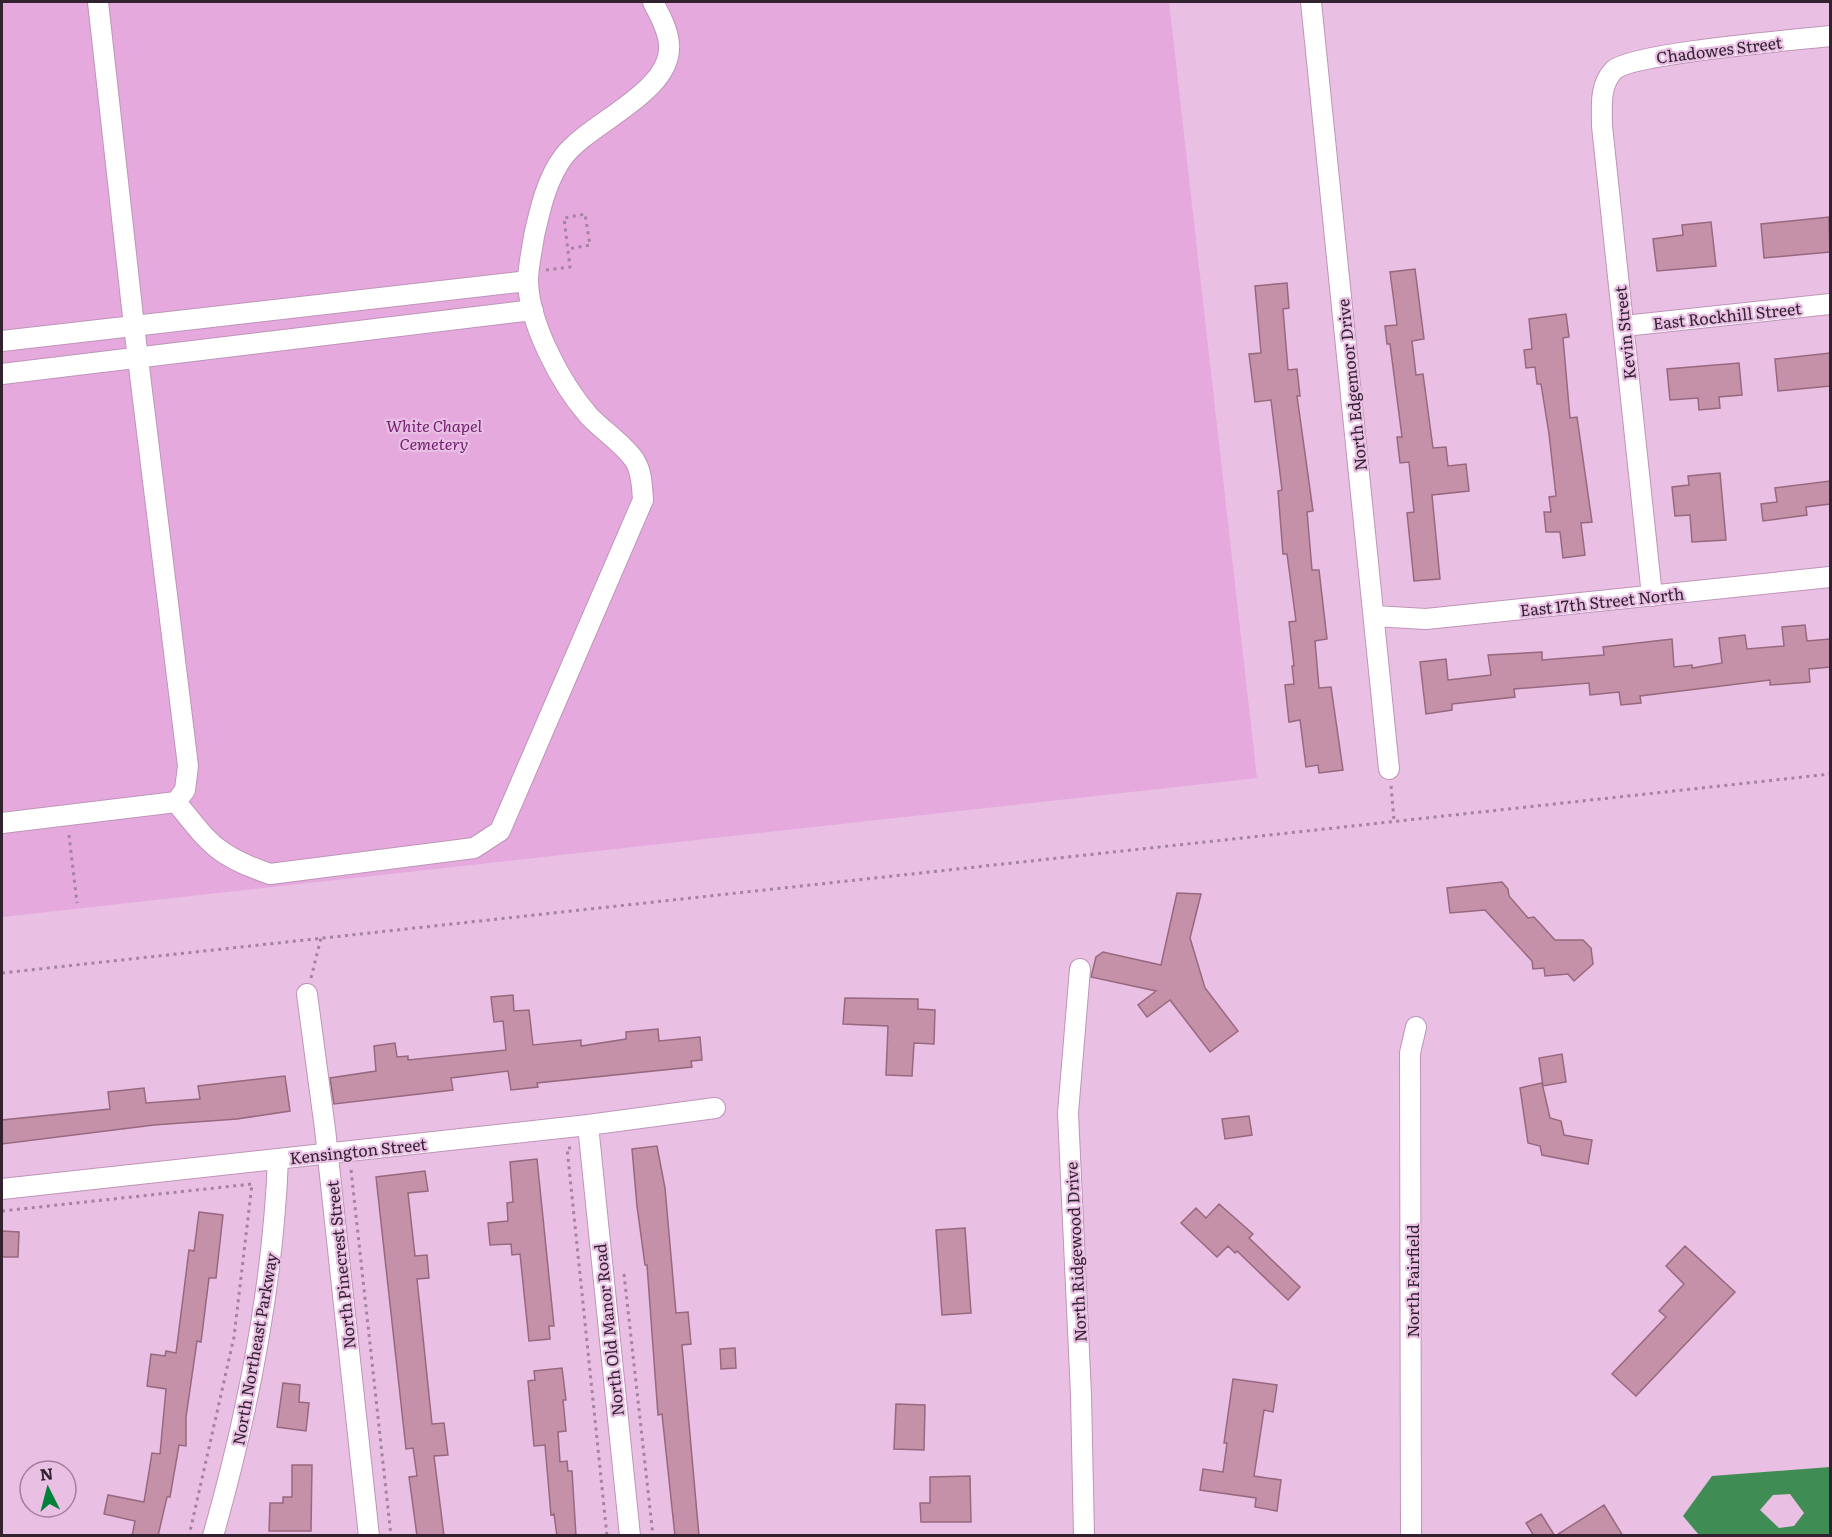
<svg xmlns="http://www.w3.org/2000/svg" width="1832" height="1537" font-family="Literata,serif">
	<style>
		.green { fill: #e5a9de }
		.water { fill: #3f8d54; fill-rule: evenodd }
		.building { fill: #c491a8; stroke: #98687e; stroke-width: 1.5 }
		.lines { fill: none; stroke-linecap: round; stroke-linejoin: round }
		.minor-casing { stroke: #be95b9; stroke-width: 22 }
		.path { stroke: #a3839f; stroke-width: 3; stroke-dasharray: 3 4.5; stroke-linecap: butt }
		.minor { stroke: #fff; stroke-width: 20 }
		.labels { text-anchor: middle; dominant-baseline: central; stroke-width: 4.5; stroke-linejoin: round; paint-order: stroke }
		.street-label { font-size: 16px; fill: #322230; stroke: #e9bfe4 }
		.park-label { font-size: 16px; font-style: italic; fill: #72216e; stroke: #e9bfe4 }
	</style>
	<rect width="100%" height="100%" fill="#e9bfe4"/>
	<path class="green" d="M2,2H1169L1257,778L2,917Z"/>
	<path class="water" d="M1830,1467V1535H1699L1683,1516L1712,1476ZM1790,1494L1804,1513L1794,1526L1779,1528L1760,1510L1773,1495Z"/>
	<path class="building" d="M1829,217L1830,252L1764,258L1761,224Z
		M1711,222L1716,266L1657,271L1653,239L1683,235L1682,225Z
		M1415,269L1424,339L1412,341L1416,375L1423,374L1433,448L1446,447L1448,466L1466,464L1469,491L1432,495L1440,579L1414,581L1407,513L1414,512L1409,462L1400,463L1397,437H1402L1390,344H1387L1385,326L1397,325L1390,272Z
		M1287,283L1289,308L1283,309L1288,370L1297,369L1300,396H1297L1313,511L1307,512L1312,570H1319L1327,639L1315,641L1319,688L1331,687L1343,770L1319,773L1318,765L1306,767L1300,720L1289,722L1285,685L1294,684L1292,666H1294L1289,622L1296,621L1287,554H1283L1278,491L1282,490L1271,400L1255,402L1249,354L1261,353L1255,286Z
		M1566,314L1569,337L1563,338L1570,418L1577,417L1592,522L1581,523L1585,555L1563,558L1560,532H1546L1544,512H1551L1549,497L1556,496L1549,434L1541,384H1537L1535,367L1526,368L1524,350L1532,349L1529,319Z
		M1830,353V386L1778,391L1775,359Z
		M1739,363L1742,395L1719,397L1720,408L1699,410L1698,398L1670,400L1667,369Z
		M1720,473L1726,540L1692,542L1690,515L1675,516L1672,487L1689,485L1688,476Z
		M1830,481V504L1806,507L1807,515L1763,521L1761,504L1777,502L1775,488Z
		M1805,625L1807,641L1830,639V667L1809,669L1810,682L1770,685V680L1640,696L1641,703L1621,705L1619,692L1590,695L1589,683L1514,689L1515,697L1452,704V710L1426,714L1420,662L1446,659L1448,680L1491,675L1488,655L1542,652V660L1604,655L1603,647L1672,639L1674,667L1692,665V668L1722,663L1719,638L1745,635L1747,649L1784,646L1782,627Z
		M1502,882L1508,889L1509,896L1528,918L1534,917L1555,940H1583L1591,948L1593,964L1574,981L1568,974L1545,976L1544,968L1533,969L1532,961L1485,910L1450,913L1447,888Z
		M1177,893L1201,894L1190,938L1205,988L1238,1031L1210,1052L1170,1000L1147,1017L1138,1005L1156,991L1091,977L1096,957L1103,952L1161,965Z
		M513,995L514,1011L529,1010L533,1045L581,1040V1046L626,1039V1032L658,1029L659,1041L700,1037L702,1060L691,1061L692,1067L537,1083L538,1087L511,1090L508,1071L451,1078L453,1090L334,1104L330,1078L376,1071L374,1046L395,1043L397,1057L408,1056V1060L506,1050L503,1021L494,1022L491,997Z
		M845,998L918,999V1009L935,1010L934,1044L914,1043L912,1076L886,1075L888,1026L843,1024Z
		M1562,1054L1566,1082L1543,1086L1539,1058Z
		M285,1076L290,1111L237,1119L154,1125L2,1144V1120L110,1109L108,1092L144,1088L146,1103L200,1099L198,1086Z
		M1542,1083L1550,1118L1561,1121L1564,1135L1592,1140L1588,1164L1542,1155L1540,1146L1528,1143L1520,1088Z
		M1249,1116L1252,1135L1225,1139L1222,1119Z
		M657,1146L665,1188L676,1313L688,1312L691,1344L682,1345L699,1536H675L662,1414L658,1415L647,1265H645L637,1206L632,1149Z
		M537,1159L554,1326H549L550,1339L529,1341L520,1254L512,1255L511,1244L490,1245L488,1223L508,1221L507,1203L513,1202L510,1162Z
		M425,1171L428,1191L408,1193L415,1256L427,1255L429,1278L417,1279L432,1424L444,1423L448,1455L434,1456L444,1536H417L409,1477L417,1476L413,1448L406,1449L376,1177Z
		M1219,1204L1253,1234L1249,1238L1300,1287L1288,1300L1237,1251L1235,1253L1228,1246L1217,1257L1181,1223L1196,1208L1206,1218Z
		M199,1212L223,1215L216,1278H209L201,1342L197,1341L186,1417V1446L179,1445L170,1497H167L158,1536H132L135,1521L104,1514L108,1495L144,1502L152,1453L160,1454L166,1389L147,1386L151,1354L165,1356L166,1351L176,1353L189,1250L194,1251Z
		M965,1228L971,1313L942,1315L936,1230Z
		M2,1231L19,1232L18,1257H2Z
		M1685,1246L1735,1292L1636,1396L1612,1374L1666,1317L1659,1311L1684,1284L1666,1266Z
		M735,1348L736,1368L721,1369L720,1349Z
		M562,1368L566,1400H563L566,1431L558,1432L560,1462L567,1461L568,1471H572L576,1536H557L554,1514L551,1515L545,1445L534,1446L528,1381L535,1380L534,1371Z
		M1233,1379L1277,1385L1273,1412L1264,1410L1254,1476L1281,1480L1277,1511L1255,1507L1256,1498L1200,1490L1203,1469L1223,1472L1227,1443H1224Z
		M283,1383L300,1385L299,1402L309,1403L306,1431L277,1427Z
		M896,1404L925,1405L924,1450L894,1449Z
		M292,1465H312L311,1531H269L270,1503H283V1497H292Z
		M970,1476L971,1522H921L920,1503H930V1477Z
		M1604,1505L1623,1536H1555Z
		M1541,1514L1555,1536H1534L1526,1523Z"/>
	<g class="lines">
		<g class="minor-casing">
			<path id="minor" d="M1311,2L1389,769
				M1624,326L1830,304
				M2,341L528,281
				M2,374L533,310
				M1652,596L1602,126C1602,107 1599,85 1614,70C1633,53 1796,40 1830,36
				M1374,616L1426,619L1830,577
				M176,802C210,844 217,856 270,874L474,848L500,831L643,500C642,488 642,472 635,461C624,444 603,431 589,416C561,384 529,324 528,281C528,267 532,250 534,236C540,209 547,178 564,156C590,122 673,92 669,44C668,29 659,14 653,2
				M2,823L176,802L185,790L188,766L134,326L98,2
				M1080,969L1068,1113L1081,1395L1084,1536
				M307,994L325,1129L369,1536
				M588,1125L630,1536
				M2,1189L588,1125L715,1108
				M213,1536C248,1413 273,1287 278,1159
				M1411,1536L1410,1053L1416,1027"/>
		</g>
		<path class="path" d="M546,270L570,267L564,218L585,214L590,245L568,249
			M1391,786L1394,820
			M69,835L77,903
			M2,973L1830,774
			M311,978L321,938
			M571,1148H567L607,1536
			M351,1170L391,1536
			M2,1211L252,1184L234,1337L189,1536
			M624,1274L653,1536"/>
		<use href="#minor" class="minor"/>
	</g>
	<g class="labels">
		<g class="street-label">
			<text transform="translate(1719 49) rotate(-7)">Chadowes Street</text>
			<text transform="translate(1727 315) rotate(-6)">East Rockhill Street</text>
			<text transform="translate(1624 333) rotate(-96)">Kevin Street</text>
			<text transform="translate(1351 385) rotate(-96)">North Edgemoor Drive</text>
			<text transform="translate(1602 601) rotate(-6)">East 17th Street North</text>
			<text transform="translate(358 1150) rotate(-6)">Kensington Street</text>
			<text transform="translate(1075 1252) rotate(-93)">North Ridgewood Drive</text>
			<text transform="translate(340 1265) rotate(-96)">North Pinecrest Street</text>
			<text transform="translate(1412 1281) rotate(-90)">North Fairfield</text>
			<text transform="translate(608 1330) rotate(-96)">North Old Manor Road</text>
			<text transform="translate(254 1349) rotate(-80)">North Northeast Parkway</text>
		</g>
		<g class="park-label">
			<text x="434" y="425">White Chapel<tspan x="434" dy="18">Cemetery</tspan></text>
		</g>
	</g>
	<rect width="1832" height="1537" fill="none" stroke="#322230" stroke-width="6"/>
	<g transform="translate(48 1489) rotate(354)"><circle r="28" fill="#e9bfe4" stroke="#a0809c" stroke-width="1.5"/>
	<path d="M0-4.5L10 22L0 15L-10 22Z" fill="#02813a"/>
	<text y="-9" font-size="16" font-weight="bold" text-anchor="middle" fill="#322230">N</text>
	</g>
</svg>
